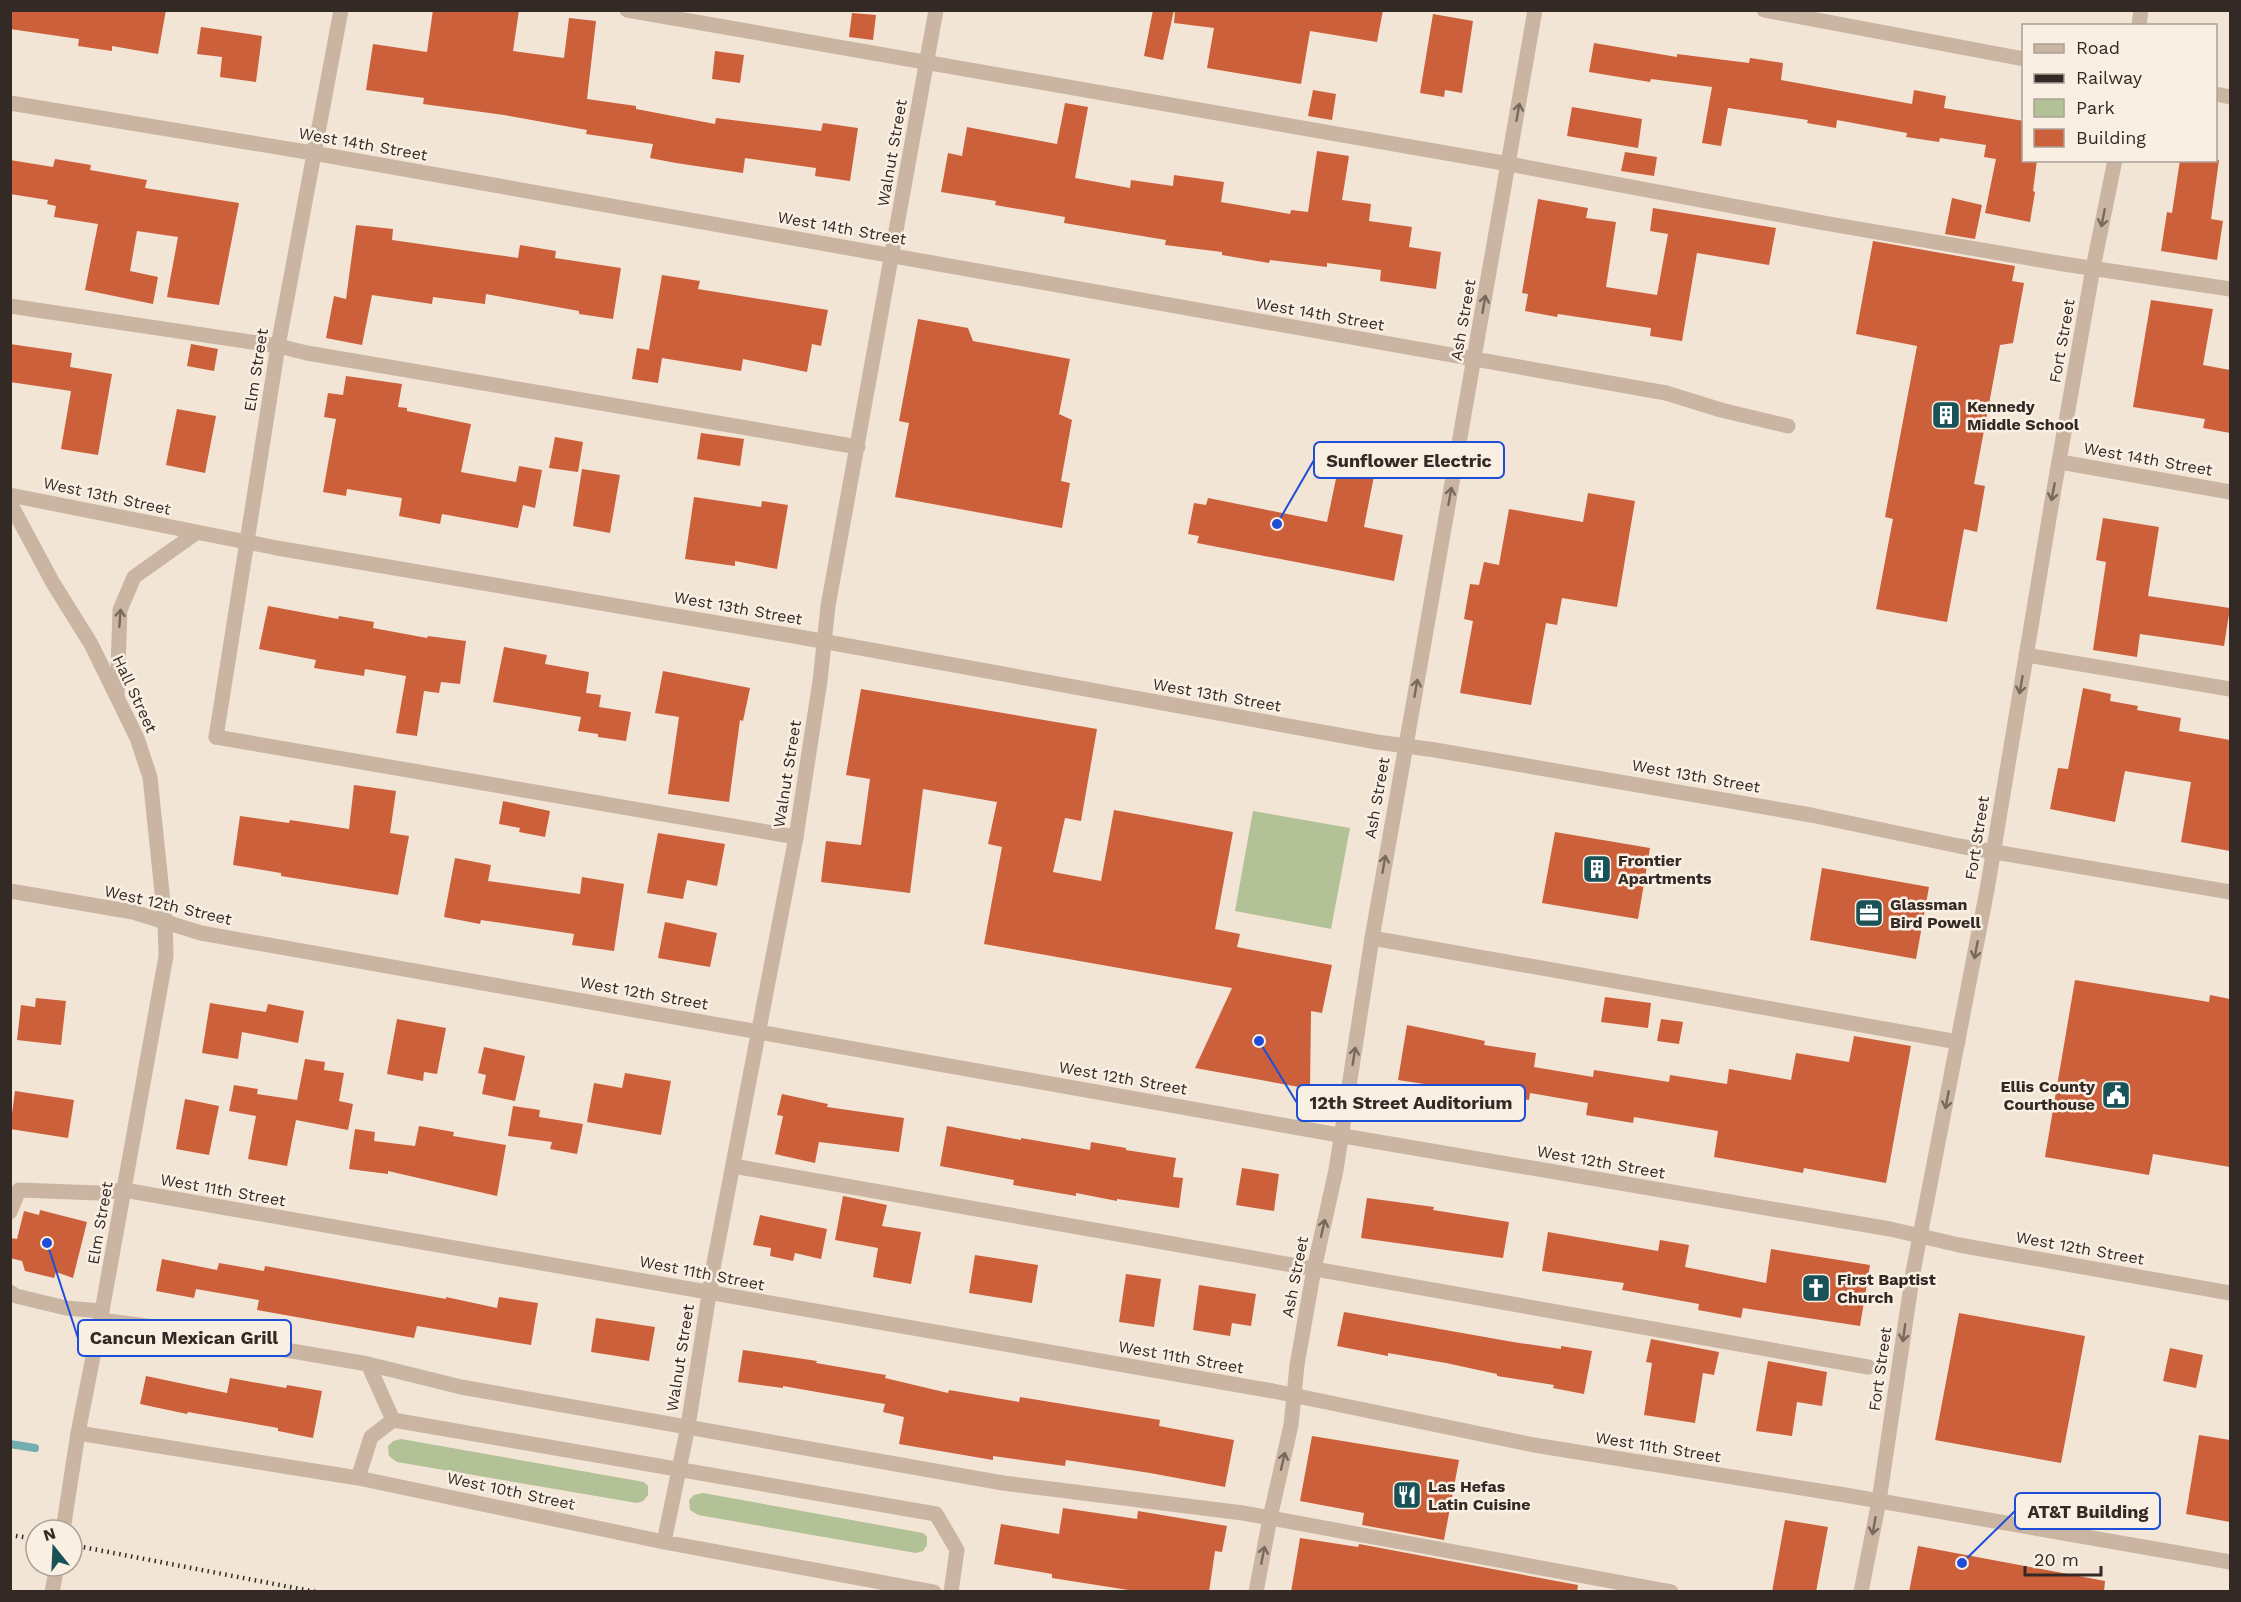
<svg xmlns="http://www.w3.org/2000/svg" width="2241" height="1602" font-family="'Work Sans',sans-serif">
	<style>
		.green { fill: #b2c196 }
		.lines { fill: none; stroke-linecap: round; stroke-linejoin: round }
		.stream { stroke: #74adb0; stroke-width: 8 }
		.building { fill: #cc603b }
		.service { stroke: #cab5a2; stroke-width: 15 }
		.minor { stroke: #cab5a2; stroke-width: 15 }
		.tertiary { stroke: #cab5a2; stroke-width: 15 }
		.rail { stroke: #342a25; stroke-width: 4.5; stroke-dasharray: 1.5 4.5; stroke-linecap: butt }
		.oneway { stroke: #78695d }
		.labels { text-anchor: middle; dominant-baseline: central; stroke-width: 5; stroke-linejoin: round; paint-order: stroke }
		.street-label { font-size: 16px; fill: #342a25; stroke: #faefe3 }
		.poi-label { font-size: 16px; font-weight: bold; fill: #342a25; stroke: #faefe3; text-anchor: start }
		.leader { fill: none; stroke: #1d4ed8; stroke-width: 2 }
		.callout-dot { fill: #1d4ed8; stroke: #faefe3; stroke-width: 2 }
		.callout { fill: #faefe3; stroke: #1d4ed8; stroke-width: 2 }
		.callout-label { font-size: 18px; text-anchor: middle; font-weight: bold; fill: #342a25 }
	</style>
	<rect width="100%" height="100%" fill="#f2e5d6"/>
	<path class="green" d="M1253,811L1350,828L1331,929L1235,911Z
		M401,1439L644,1482L648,1486V1495L643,1501L637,1503L397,1462L389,1456L388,1446L393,1441Z
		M703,1493L923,1533L927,1537V1545L923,1551L916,1553L698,1515L690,1510L689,1500L694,1495Z"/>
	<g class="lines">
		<path class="stream" d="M10,1444L35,1448"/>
	</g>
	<path class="building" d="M10,10H166L158,54L112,46V51L78,46L79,39L10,29Z
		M433,10H519L513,51L564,58L569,18L596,21L587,99L636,106V109L715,124L716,118L821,131L823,123L858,128L850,181L815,176L816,168L745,158L743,173L676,163L650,158L653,144L586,134L587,130L504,115L423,104L424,98L366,90L373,44L427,52Z
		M1153,10H1174L1163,60L1144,56Z
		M1175,10H1383L1377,42L1310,31L1301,84L1207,68L1214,28L1174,23Z
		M852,13L876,15L873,40L849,37Z
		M1433,14L1473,21L1462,93L1445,90L1444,97L1420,93Z
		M201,27L262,36L256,82L220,77L222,57L197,54Z
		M1594,43L1677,57V54L1749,63L1750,58L1783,63L1781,80L1912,104L1914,90L1946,96L1944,108L2024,121V160H2037L2033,191L2035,192L2030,222L1985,213L1996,159L1984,157L1986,145L1940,138L1939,142L1906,137L1907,133L1837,120L1836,128L1807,123L1808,120L1728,108L1721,146L1702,143L1712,87L1651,79L1650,82L1589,72Z
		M715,51L744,55L740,83L712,79Z
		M1313,90L1336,94L1332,120L1308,116Z
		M1065,103L1088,107L1075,178L1130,188L1131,180L1173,186L1174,175L1224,182L1221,202L1290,214L1291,210L1308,212L1317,151L1349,156L1342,200L1371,204L1369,221L1412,227L1409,247L1441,252L1436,289L1380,281L1381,270L1327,263V267L1270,260L1269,263L1222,255V252L1165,245L1166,240L1064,223L1065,217L995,205L996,201L941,192L948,153L962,156L967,127L1057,144Z
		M1572,107L1642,119L1638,148L1567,136Z
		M1625,152L1657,157L1654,176L1621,171Z
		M55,159L91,165L90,170L147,180L145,188L239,203L219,305L167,297L178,237L137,231L130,271L158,277L153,304L85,290L98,224L54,217L56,206L47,204L48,200L10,194V160L53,167Z
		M2180,160H2219L2211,219L2223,221L2217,260L2161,251L2167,212L2172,213Z
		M1952,198L1982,205L1975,239L1945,234Z
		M1538,199L1588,208L1586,218L1616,222L1606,287L1657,295L1668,234L1650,231L1653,208L1776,228L1769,265L1697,253L1682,341L1650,336L1651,328L1558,314L1557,317L1525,311L1528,294L1522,293Z
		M356,225L393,229L392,240L518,258L520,245L556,251L555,258L621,268L613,319L579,314V311L486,294L485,304L433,297L432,304L372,295L362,345L326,338L334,296L346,299Z
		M1873,241L2015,266L2012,281L2024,283L2013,343L2000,345L1974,484L1985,486L1977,532L1964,529L1947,622L1876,609L1893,519L1885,517L1917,346L1856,334Z
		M662,275L700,281L698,289L828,310L821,346L812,344L807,372L743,359L741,371L662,358L658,383L632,379L637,348L649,350Z
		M2151,300L2213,309L2203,365L2230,370V433L2203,428L2205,419L2133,407Z
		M918,319L968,328L973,341L1070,359L1059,414L1072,420L1061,481L1070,483L1062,528L895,497L909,423L899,421Z
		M10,344L72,353L70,367L112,374L98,455L61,449L71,391L10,382Z
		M191,344L218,349L214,371L187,366Z
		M346,376L402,384L398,407L407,408V411L471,424L461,472L516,482L519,466L542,470L535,508L523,505L518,528L442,514L440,524L399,516L402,498L347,489L346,496L323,492L336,419L324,417L328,393L343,395Z
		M177,409L216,416L205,473L166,465Z
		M701,433L744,439L740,466L697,459Z
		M555,437L583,442L578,472L549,468Z
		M582,469L620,475L610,533L573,526Z
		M1338,469L1374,476L1364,527L1403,535L1394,581L1197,543L1199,536L1188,534L1194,503L1206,505L1208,498L1327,522Z
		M1588,493L1635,501L1617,607L1562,598L1557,625L1546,623L1531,705L1460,693L1473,621L1464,619L1470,584L1479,585L1484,562L1499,565L1509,509L1583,522Z
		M694,497L761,507L762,501L788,505L777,569L735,561V566L685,559Z
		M2103,518L2159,527L2148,596L2230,608L2224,646L2140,634L2137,657L2093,650L2106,562L2096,560Z
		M268,606L338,619L339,616L374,622L373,628L427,638L428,636L466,641L460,684L441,682L439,693L424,691L417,736L396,733L406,676L365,669L364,676L314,668L316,660L259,649Z
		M504,647L547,655L545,664L589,672L586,693L601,695L599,707L631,712L626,741L598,737V734L578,731L581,717L493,702Z
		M663,671L750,688L743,721L740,720L729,802L668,794L679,717L655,713Z
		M2083,688L2111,694L2110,701L2138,706L2137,710L2181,718L2179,731L2230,740V851L2181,842L2191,782L2125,771L2115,822L2050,809L2058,768L2068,769Z
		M861,689L1097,729L1081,821L1065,818L1053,872L1101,881L1114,810L1233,832L1215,929L1240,934L1237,947L1332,965L1322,1013L1311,1011L1310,1089L1195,1068L1232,988L984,944L1002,847L988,844L997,802L923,789L910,893L821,882L826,841L861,845L870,779L846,775Z
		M354,785L396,791L390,833L409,836L398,895L281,876V873L233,865L240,816L289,823L290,820L349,829Z
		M503,801L550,811L545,837L519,832L520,828L499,824Z
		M1555,832L1650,848L1638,919L1542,903Z
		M658,833L725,844L717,886L687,880L683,899L647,893Z
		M455,858L491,865L488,881L580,894L582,877L624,884L614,951L572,945L574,934L481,920L480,924L444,917Z
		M1822,868L1929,887L1916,959L1810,940Z
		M665,922L717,933L710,967L658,958Z
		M2075,980L2209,1002L2210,995L2230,999V1167L2153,1154L2149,1175L2045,1157Z
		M1605,997L1651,1003L1648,1028L1601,1022Z
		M36,998L66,1001L61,1045L17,1040L21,1005L35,1007Z
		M210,1003L266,1012L268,1004L304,1011L298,1043L242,1032L238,1059L202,1053Z
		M397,1019L446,1028L437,1074L424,1072L423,1081L387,1074Z
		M1661,1019L1683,1022L1679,1044L1657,1041Z
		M1407,1025L1485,1041L1484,1045L1536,1053L1534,1067L1593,1077L1594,1070L1669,1082L1670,1075L1727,1084L1729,1069L1791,1080L1796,1053L1849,1062L1854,1036L1911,1046L1886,1183L1804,1168L1803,1173L1714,1157L1718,1131L1634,1117L1633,1123L1586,1115L1588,1103L1530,1093L1529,1100L1398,1080Z
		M484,1047L525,1056L515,1101L482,1094L486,1075L478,1073Z
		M305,1059L325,1062L324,1070L344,1073L339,1101L353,1104L348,1130L296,1120L287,1166L248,1159L256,1116L229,1111L234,1085L258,1089L257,1094L297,1100Z
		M625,1073L671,1081L661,1135L587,1122L594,1083L622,1088Z
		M15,1091L74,1100L68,1138L10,1129Z
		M782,1094L828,1104L827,1107L904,1118L899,1152L819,1142L815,1163L775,1154L783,1116L777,1115Z
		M185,1099L219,1106L209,1155L176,1149Z
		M513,1106L540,1110L539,1117L583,1124L577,1154L550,1149L552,1142L508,1136Z
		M419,1126L454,1132L453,1136L506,1145L497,1196L388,1171V1174L349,1169L355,1129L375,1132L374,1141L415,1146Z
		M947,1126L1021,1140V1138L1090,1150L1091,1142L1126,1148V1150L1176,1158L1173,1177L1183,1178L1179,1208L1117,1199V1201L1076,1193V1196L1013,1185L1014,1180L940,1166Z
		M1242,1168L1279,1174L1274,1211L1236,1205Z
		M843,1196L887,1205L882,1226L921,1232L911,1284L873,1277L878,1248L835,1240Z
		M1367,1198L1434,1207L1433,1210L1509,1222L1503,1258L1361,1238Z
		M40,1210L87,1222L73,1278L56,1272L54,1278L25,1271L22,1261L10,1258V1238L17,1239L24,1211L39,1215Z
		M760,1215L827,1229L821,1259L795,1253L793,1261L770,1256L771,1248L753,1245Z
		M1548,1232L1658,1251L1660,1240L1689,1245L1685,1267L1766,1283L1771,1249L1870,1265L1860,1326L1743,1308L1741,1318L1698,1310L1699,1304L1622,1290L1624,1283L1542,1271Z
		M975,1255L1038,1265L1032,1303L969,1293Z
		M162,1259L217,1270L219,1263L264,1271L265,1266L446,1299V1297L497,1308L499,1297L538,1303L531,1345L417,1326L414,1338L257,1310L259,1300L196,1289L194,1298L156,1291Z
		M1126,1274L1161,1279L1154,1327L1119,1322Z
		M1199,1285L1256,1294L1251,1326L1232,1323L1230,1336L1193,1330Z
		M1344,1312L1513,1342L1561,1349V1346L1592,1351L1584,1394L1553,1388L1554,1385L1497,1376V1374L1446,1363L1388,1353V1356L1337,1346Z
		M1959,1313L2085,1336L2061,1463L1935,1440Z
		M596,1318L655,1327L649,1361L591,1352Z
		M1651,1339L1719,1352L1714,1375L1703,1373L1695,1423L1644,1415L1652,1363L1646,1362Z
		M2170,1348L2203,1355L2196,1388L2163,1381Z
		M743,1350L817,1361L816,1363L886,1375L885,1378L948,1393L949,1390L1019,1402L1020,1397L1160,1420L1159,1426L1234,1440L1225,1487L1150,1473L1066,1460L1065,1466L993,1456V1460L899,1444L904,1417L883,1412L885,1404L783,1386V1388L738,1382Z
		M1768,1361L1827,1372L1822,1406L1797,1402L1792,1436L1756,1431Z
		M146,1376L227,1393L230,1378L286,1388L287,1385L322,1391L313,1438L278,1431V1428L188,1412L187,1414L140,1404Z
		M2199,1435L2230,1440V1522L2186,1514Z
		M1312,1436L1459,1460L1444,1540L1362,1525L1364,1513L1300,1501Z
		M1063,1508L1137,1519L1138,1511L1227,1526L1222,1552L1215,1551L1209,1592H1141L1052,1578V1574L994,1564L1001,1524L1059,1534Z
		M1785,1520L1828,1527L1816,1592H1772Z
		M1300,1538L1358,1547L1359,1544L1578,1585L1577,1592H1291Z
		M1918,1546L2105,1581L2104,1592H1909Z"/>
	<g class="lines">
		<path class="service" d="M627,10L1509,164L1824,223L2064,264L2230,289
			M10,306L278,346L307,353L858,447
			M1666,393L1721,410L1788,426
			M2026,655L2230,689
			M216,737L796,837
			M1372,938L1958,1042
			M733,1166L1868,1367
			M10,1212L19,1190L98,1193L124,1190
			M10,1292L16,1296L66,1308L102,1311
			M100,1320L139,1325L368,1364L461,1387L1003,1483L1243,1513L1671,1592
			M368,1364L393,1420"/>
		<path class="minor" d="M1764,10L2024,59
			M2139,26L2141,10
			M2216,94L2230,97
			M10,103L313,153L1666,393
			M2060,462L2230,492
			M117,697L120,610L134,577L196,533
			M216,737L278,346L341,10
			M10,891L133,912L201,933L1367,1140L1890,1229L1959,1245L2230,1293
			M124,1190L1273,1391L1534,1445L1845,1495L2230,1562
			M78,1433L358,1478L664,1542L934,1592
			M358,1478L371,1437L393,1420L936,1514L957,1550L951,1592
			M664,1542L688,1426L714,1263L796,837L820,681L828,606L936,10
			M1256,1592L1270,1518L1291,1425L1297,1365L1314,1269L1336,1170L1372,938L1412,711L1535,10
			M1861,1592L1879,1501L1913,1272L1987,890L2053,495L2093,268L2115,160"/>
		<path class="tertiary" d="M10,495L277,548L794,636L1377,742L1435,750L1811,815L1959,846L2230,892
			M10,503L53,583L91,644L137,738L150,777L165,921L166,956L102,1311L78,1433L63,1530
			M52,1592L57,1566"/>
		<path class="rail" d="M10,1535L36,1539
			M72,1545L316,1592"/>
	</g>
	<defs><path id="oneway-shaft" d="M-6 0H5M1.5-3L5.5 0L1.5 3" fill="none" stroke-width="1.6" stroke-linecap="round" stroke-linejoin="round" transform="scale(1.5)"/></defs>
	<g class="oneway">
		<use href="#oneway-shaft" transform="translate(1518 112) rotate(-80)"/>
		<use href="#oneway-shaft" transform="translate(2103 218) rotate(101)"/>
		<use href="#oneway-shaft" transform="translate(1484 304) rotate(-80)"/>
		<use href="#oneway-shaft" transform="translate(2053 492) rotate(101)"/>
		<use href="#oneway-shaft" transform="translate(1450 496) rotate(-80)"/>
		<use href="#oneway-shaft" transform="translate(120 618) rotate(-86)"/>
		<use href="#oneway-shaft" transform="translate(2021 685) rotate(100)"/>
		<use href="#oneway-shaft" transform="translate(1416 688) rotate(-80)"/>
		<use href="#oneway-shaft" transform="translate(1384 864) rotate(-80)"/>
		<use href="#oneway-shaft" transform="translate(1976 950) rotate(101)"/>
		<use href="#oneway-shaft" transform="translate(1354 1056) rotate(-81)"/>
		<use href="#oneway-shaft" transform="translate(1947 1100) rotate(101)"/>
		<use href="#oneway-shaft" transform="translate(1323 1228) rotate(-77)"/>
		<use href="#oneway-shaft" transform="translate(1904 1333) rotate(98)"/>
		<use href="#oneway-shaft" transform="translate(1283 1461) rotate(-77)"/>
		<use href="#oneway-shaft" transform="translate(1874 1526) rotate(100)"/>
		<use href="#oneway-shaft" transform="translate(1263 1555) rotate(-79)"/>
	</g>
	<defs>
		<g id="building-square" transform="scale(1.5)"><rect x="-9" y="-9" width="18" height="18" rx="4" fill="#195257" stroke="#faefe3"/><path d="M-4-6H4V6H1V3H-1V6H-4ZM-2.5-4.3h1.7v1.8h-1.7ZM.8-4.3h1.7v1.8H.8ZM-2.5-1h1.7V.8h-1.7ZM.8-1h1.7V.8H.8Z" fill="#fff"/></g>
		<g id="office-square" transform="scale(1.5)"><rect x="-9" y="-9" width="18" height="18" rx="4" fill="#195257" stroke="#faefe3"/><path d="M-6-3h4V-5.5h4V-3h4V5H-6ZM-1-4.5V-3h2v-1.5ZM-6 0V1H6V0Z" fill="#fff"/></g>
		<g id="civic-square" transform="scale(1.5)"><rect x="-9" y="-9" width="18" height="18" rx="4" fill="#195257" stroke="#faefe3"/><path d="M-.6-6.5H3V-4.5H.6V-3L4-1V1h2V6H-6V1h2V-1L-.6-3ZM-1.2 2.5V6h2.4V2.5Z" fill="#fff"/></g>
		<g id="church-square" transform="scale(1.5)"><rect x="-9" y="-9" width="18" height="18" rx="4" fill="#195257" stroke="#faefe3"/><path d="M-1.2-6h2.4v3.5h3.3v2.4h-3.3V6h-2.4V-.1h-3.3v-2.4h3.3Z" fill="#fff"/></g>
		<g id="restaurant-square" transform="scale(1.5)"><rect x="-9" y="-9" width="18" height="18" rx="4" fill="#195257" stroke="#faefe3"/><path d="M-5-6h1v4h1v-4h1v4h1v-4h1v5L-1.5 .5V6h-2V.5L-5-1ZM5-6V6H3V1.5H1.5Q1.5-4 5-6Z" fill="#fff"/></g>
	</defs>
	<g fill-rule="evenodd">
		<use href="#building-square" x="1946" y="415"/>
		<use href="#building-square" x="1597" y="869"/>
		<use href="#office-square" x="1869" y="913"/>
		<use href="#civic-square" x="2116" y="1095"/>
		<use href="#church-square" x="1816" y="1288"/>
		<use href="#restaurant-square" x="1407" y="1495"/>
	</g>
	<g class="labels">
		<g class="street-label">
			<text transform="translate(363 144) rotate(10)">West 14th Street</text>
			<text transform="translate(892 153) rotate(-80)">Walnut Street</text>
			<text transform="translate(842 228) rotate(10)">West 14th Street</text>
			<text transform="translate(1320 314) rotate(10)">West 14th Street</text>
			<text transform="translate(1463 320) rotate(-80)">Ash Street</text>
			<text transform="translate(2062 341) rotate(-80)">Fort Street</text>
			<text transform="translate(256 370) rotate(-81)">Elm Street</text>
			<text transform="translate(2148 459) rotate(10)">West 14th Street</text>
			<text transform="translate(107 496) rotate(12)">West 13th Street</text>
			<text transform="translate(738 608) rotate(10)">West 13th Street</text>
			<text transform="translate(135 694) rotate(65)">Hall Street</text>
			<text transform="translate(1217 695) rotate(10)">West 13th Street</text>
			<text transform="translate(787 774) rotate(-81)">Walnut Street</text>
			<text transform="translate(1696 776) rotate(10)">West 13th Street</text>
			<text transform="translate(1377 798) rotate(-80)">Ash Street</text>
			<text transform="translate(1977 838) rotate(-81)">Fort Street</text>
			<text transform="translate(168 905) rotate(13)">West 12th Street</text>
			<text transform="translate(644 993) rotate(10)">West 12th Street</text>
			<text transform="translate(1123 1078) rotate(10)">West 12th Street</text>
			<text transform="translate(1601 1162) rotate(10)">West 12th Street</text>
			<text transform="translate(223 1190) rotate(10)">West 11th Street</text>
			<text transform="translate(100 1223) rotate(-80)">Elm Street</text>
			<text transform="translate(2080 1248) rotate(10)">West 12th Street</text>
			<text transform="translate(702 1273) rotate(11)">West 11th Street</text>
			<text transform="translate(1295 1277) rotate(-79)">Ash Street</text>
			<text transform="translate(1181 1357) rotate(10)">West 11th Street</text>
			<text transform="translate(680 1358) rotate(-81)">Walnut Street</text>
			<text transform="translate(1880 1369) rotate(-82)">Fort Street</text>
			<text transform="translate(1658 1447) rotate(9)">West 11th Street</text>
			<text transform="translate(511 1491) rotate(12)">West 10th Street</text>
		</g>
		<g class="poi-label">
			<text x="1967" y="406">Kennedy<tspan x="1967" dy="18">Middle School</tspan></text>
			<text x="1618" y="860">Frontier<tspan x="1618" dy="18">Apartments</tspan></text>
			<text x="1890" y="904">Glassman<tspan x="1890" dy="18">Bird Powell</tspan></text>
			<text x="2095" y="1086" text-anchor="end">Ellis County<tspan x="2095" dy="18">Courthouse</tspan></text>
			<text x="1837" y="1279">First Baptist<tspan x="1837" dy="18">Church</tspan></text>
			<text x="1428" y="1486">Las Hefas<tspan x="1428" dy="18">Latin Cuisine</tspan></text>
		</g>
	</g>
	<path class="leader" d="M1277 524L1314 460M1259 1041L1297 1103M47 1243L78 1338M1962 1563L2015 1511"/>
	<g class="callout-dot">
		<circle cx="1277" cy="524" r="6"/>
		<circle cx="1259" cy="1041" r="6"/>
		<circle cx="47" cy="1243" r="6"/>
		<circle cx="1962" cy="1563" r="6"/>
	</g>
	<g class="callout">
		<rect x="1314" y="442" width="190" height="36" rx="6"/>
		<rect x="1297" y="1085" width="228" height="36" rx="6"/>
		<rect x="78" y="1320" width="213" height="36" rx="6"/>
		<rect x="2015" y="1493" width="145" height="36" rx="6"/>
	</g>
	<g class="callout-label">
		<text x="1409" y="467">Sunflower Electric</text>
		<text x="1411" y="1109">12th Street Auditorium</text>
		<text x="184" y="1344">Cancun Mexican Grill</text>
		<text x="2088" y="1518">AT&amp;T Building</text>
	</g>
	<rect width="2241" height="1602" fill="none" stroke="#342a25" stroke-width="24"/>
	<rect x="2022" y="24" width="195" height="138" fill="#faefe3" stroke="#aba097" stroke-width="1.5"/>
	<rect x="2034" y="44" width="30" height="9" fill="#cab5a2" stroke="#aba097" stroke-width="1.5"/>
	<text x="2076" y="54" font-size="18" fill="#342a25">Road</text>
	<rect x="2034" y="74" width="30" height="9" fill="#342a25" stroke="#aba097" stroke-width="1.5"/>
	<text x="2076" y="84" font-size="18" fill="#342a25">Railway</text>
	<rect x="2034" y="99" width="30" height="18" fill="#b2c196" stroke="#aba097" stroke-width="1.5"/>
	<text x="2076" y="114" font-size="18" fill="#342a25">Park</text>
	<rect x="2034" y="129" width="30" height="18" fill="#cc603b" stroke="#aba097" stroke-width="1.5"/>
	<text x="2076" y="144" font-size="18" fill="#342a25">Building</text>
	<g transform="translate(54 1548) rotate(342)"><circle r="28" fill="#faefe3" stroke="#aba097" stroke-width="1.5"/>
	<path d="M0-4.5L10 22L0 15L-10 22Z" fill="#195257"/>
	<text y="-9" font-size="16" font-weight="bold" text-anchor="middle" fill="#342a25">N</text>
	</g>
	<path d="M2025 1566v9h76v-9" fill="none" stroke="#342a25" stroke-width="3"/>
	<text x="2034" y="1566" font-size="18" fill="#342a25" stroke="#faefe3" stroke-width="4.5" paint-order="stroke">20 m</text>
</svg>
